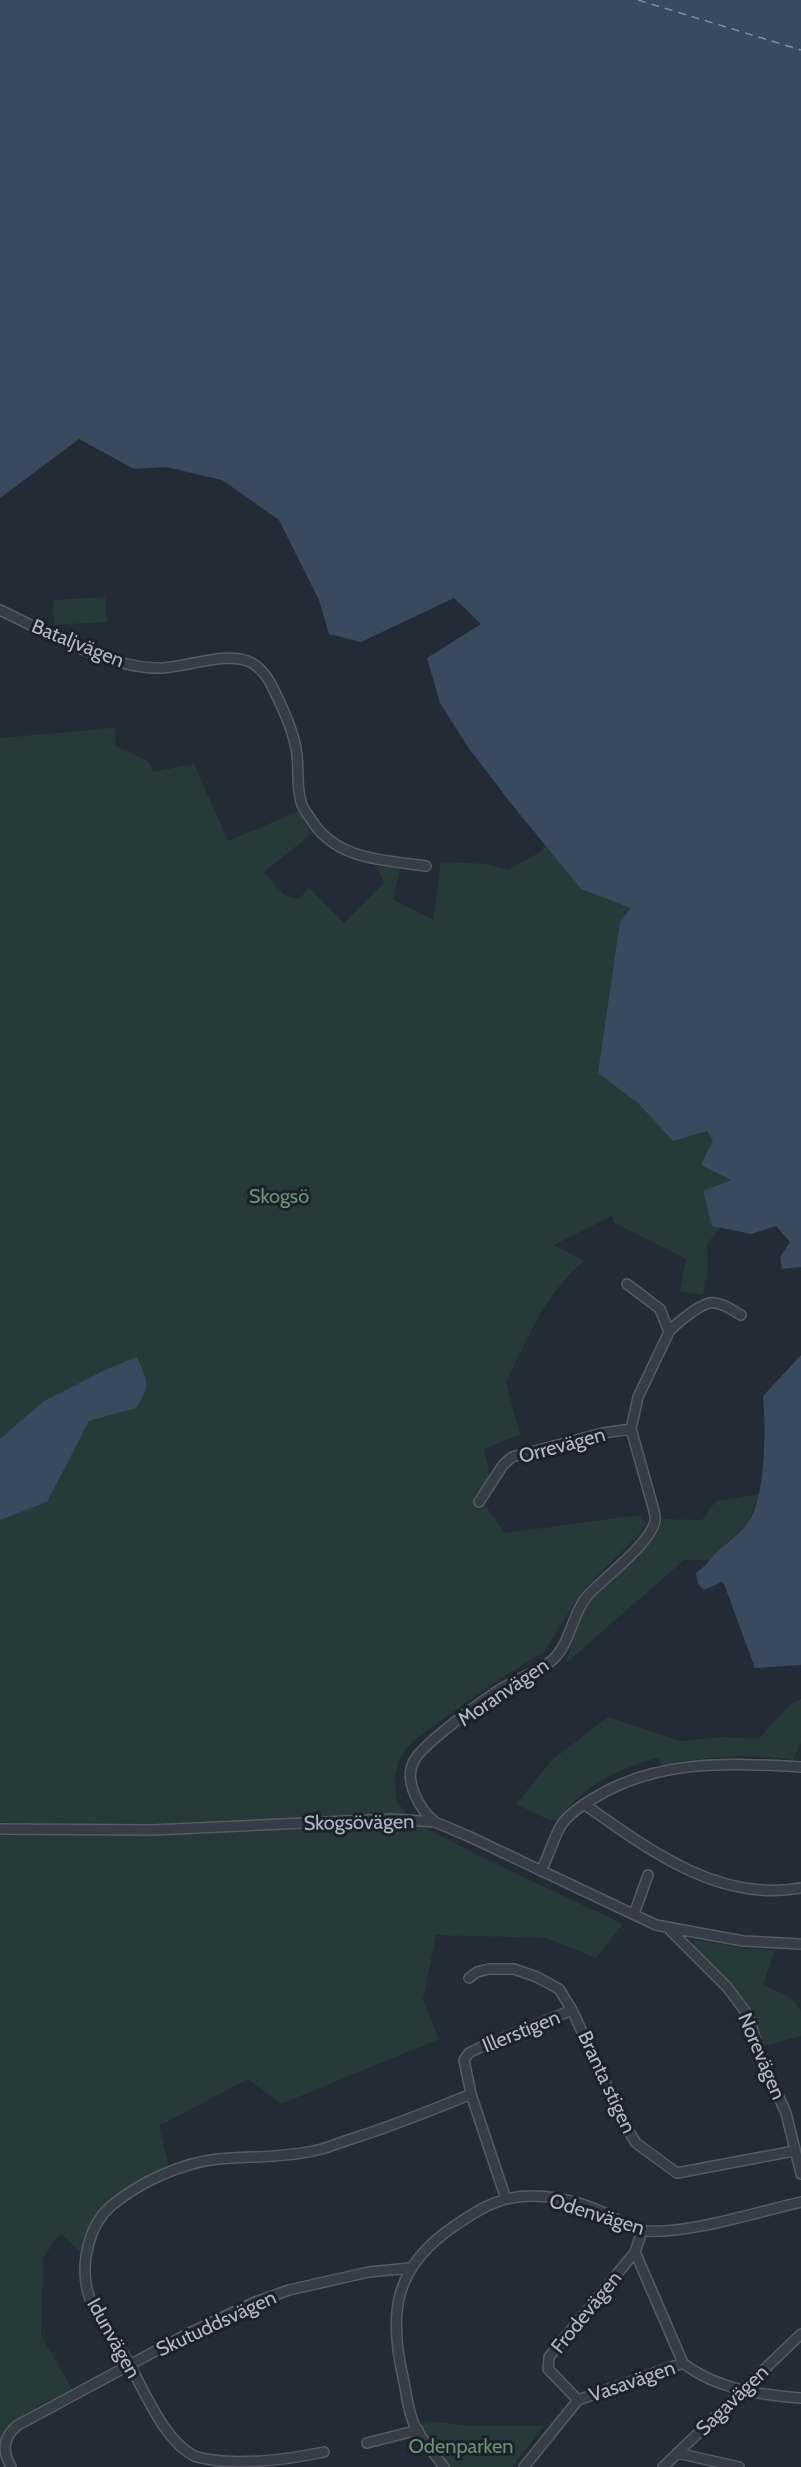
<svg xmlns="http://www.w3.org/2000/svg" width="801" height="2467" font-family="Cabin,sans-serif">
	<style>
		.green { fill: #283939 }
		.water { fill: #3a495d }
		.lines { fill: none; stroke-linecap: round; stroke-linejoin: round }
		.ferry { stroke: #7c8fa8; stroke-width: 1.5; stroke-dasharray: 8 6; stroke-linecap: butt }
		.street-casing { stroke: #555b65; stroke-width: 12 }
		.street { stroke: #373d47; stroke-width: 9 }
		.labels { text-anchor: middle; dominant-baseline: central; stroke-width: 6; stroke-linejoin: round; paint-order: stroke }
		.street-label { font-size: 20px; fill: #b2b8c3; stroke: #1c222b }
		.park-label { font-size: 20px; fill: #6c9174; stroke: #1c222b }
	</style>
	<rect width="100%" height="100%" fill="#232b36"/>
	<path class="green" d="M105,597L107,622L54,625L53,600Z
		M683,682L801,1124L707,1244L708,1266L703,1295L680,1291L686,1259L614,1223L612,1216L554,1245L584,1261C546,1292 527,1340 506,1382L520,1434L484,1449L492,1487L482,1501L505,1533L640,1515L646,1523L641,1533L582,1591L544,1652L490,1685L414,1740L400,1757L395,1775L396,1800L413,1822L500,1866L623,1924L596,1958L546,1938L436,1935L423,1999L439,2039L281,2104L248,2079L159,2126L169,2168C122,2188 95,2201 81,2253L62,2234L56,2239L43,2258L41,2335L72,2389C50,2401 8,2417 0,2442V738L114,728L116,746L149,762L153,772L194,764L228,841L299,811L311,834L264,872L284,895L299,899L309,888L344,923L384,883L377,866L400,869L393,899L433,920L441,862L488,864L508,870L540,852Z
		M759,1494L748,1523L709,1560H684L566,1663C572,1647 577,1618 586,1606C609,1575 648,1555 663,1519L702,1520L716,1501Z
		M801,1699V1742L793,1760C749,1752 705,1757 661,1766L658,1758C618,1768 582,1787 557,1820H549L516,1804L552,1760L608,1717L680,1741L722,1737L758,1739L791,1704Z
		M695,1940L746,1949L775,1950L763,1985L790,1997L801,2011V2036L764,2046C747,1998 726,1982 692,1946Z
		M428,2421L471,2426H544L512,2467H448L421,2424Z"/>
	<path class="water" d="M0,0H801V1267L782,1269L780,1257L790,1242L776,1226L751,1234L712,1226L703,1191L731,1180L701,1165L713,1141L707,1131L673,1141L639,1104L598,1073L620,922L631,908L581,889L509,801L468,747L440,703L427,658L481,624L454,598L361,642L329,634L319,600L279,520L222,480L166,467L134,469L79,439L0,498Z
		M801,1355V1665L755,1668L724,1584L722,1582L704,1590L698,1584L696,1573C705,1568 711,1557 719,1550C728,1542 739,1534 747,1524C766,1499 766,1427 763,1396Z
		M137,1357C148,1381 151,1386 136,1408L89,1421L47,1502L0,1520V1439L44,1401L107,1369Z"/>
	<g class="lines">
		<path class="ferry" d="M638,0L801,50"/>
		<g class="street-casing">
			<path id="street" d="M0,610C49,633 108,669 162,668C188,667 230,650 252,663C267,672 273,688 280,703C288,720 295,737 297,755C299,771 296,790 302,805C304,810 309,816 312,821C337,860 384,860 426,866
				M627,1284L660,1309L669,1332
				M479,1502L503,1465L512,1457L603,1433L631,1429
				M584,1804C648,1849 718,1903 801,1888
				M435,1822C420,1810 403,1781 414,1761C422,1744 487,1697 506,1686C520,1678 536,1672 550,1662C571,1646 571,1614 588,1595C605,1577 650,1544 655,1521C656,1516 654,1512 653,1507L631,1429L638,1397L669,1332C675,1324 698,1306 709,1303C720,1301 732,1310 741,1315
				M0,1829L153,1830L391,1819L435,1822L468,1836L656,1925L743,1941L801,1944
				M541,1871C549,1856 553,1838 562,1824C569,1814 584,1804 594,1798C657,1759 730,1763 801,1767
				M634,1914L648,1875
				M669,1929L727,1987L748,2015L760,2055L786,2113L801,2174
				M469,1978L477,1972L489,1969H514L537,1977L559,1989L572,2010L625,2125L636,2143L677,2173L794,2151
				M506,2199L471,2094L464,2060L469,2053L479,2048L572,2010
				M642,2231L635,2252L683,2363
				M578,2400L548,2369L549,2357L635,2252
				M367,2443L418,2430
				M324,2452C287,2460 229,2467 194,2456C159,2437 142,2381 120,2349C108,2331 92,2311 87,2289C81,2261 89,2225 111,2206C140,2182 181,2163 218,2159C250,2156 282,2158 313,2151C325,2149 336,2144 348,2140C390,2127 430,2111 471,2094
				M677,2453L739,2467
				M11,2467C2,2451 3,2437 18,2425L189,2333L255,2302L289,2290L369,2272L410,2268
				M444,2467C435,2455 425,2443 417,2430C409,2416 407,2398 404,2382C388,2315 393,2268 453,2227C469,2216 487,2204 506,2199C539,2191 577,2200 607,2214C618,2220 633,2230 645,2231C689,2234 757,2212 801,2202
				M524,2467L578,2400L683,2363C716,2389 761,2395 801,2398
				M663,2467L801,2334"/>
		</g>
		<use href="#street" class="street"/>
	</g>
	<g class="labels">
		<g class="street-label">
			<text transform="translate(78 643) rotate(22)">Bataljvägen</text>
			<text transform="translate(562 1445) rotate(-15)">Orrevägen</text>
			<text transform="translate(503 1692) rotate(-34)">Moranvägen</text>
			<text transform="translate(359 1822) rotate(-1)">Skogsövägen</text>
			<text transform="translate(521 2031) rotate(-22)">Illerstigen</text>
			<text transform="translate(762 2056) rotate(67)">Norevägen</text>
			<text transform="translate(607 2082) rotate(65)">Branta stigen</text>
			<text transform="translate(597 2214) rotate(17)">Odenvägen</text>
			<text transform="translate(586 2312) rotate(-51)">Frodevägen</text>
			<text transform="translate(216 2323) rotate(-25)">Skutuddsvägen</text>
			<text transform="translate(114 2338) rotate(61)">Idunvägen</text>
			<text transform="translate(632 2381) rotate(-19)">Vasavägen</text>
			<text transform="translate(732 2400) rotate(-44)">Sagavägen</text>
		</g>
		<g class="park-label">
			<text x="279" y="1196">Skogsö</text>
			<text x="461" y="2446">Odenparken</text>
		</g>
	</g>
</svg>
